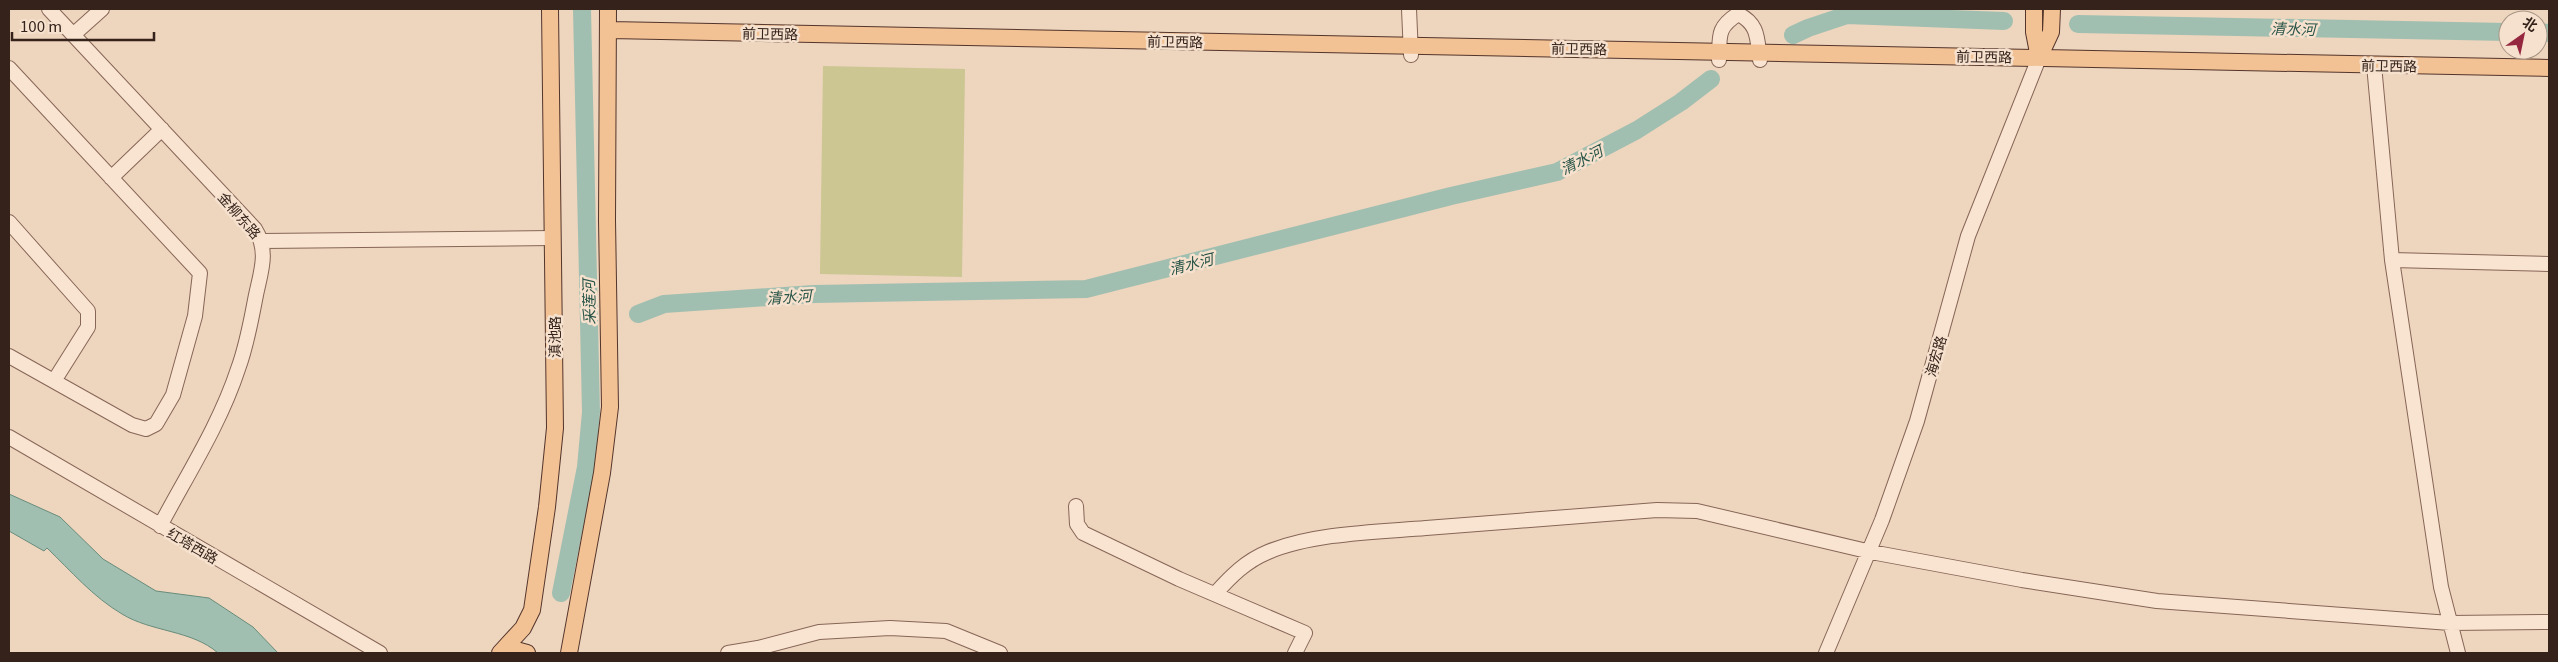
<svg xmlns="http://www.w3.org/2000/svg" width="2558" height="662" font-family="Georgia,'Noto Sans SC',serif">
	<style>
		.green { fill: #cbc692 }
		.water { fill: #a1bfb0; stroke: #698c7c }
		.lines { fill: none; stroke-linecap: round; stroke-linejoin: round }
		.river { stroke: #a1bfb0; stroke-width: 18 }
		.minor-casing { stroke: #866657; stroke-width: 16 }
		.major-casing { stroke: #53352b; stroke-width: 18 }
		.minor { stroke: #f9e4d1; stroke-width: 14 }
		.major { stroke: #f2c194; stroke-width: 16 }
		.labels { text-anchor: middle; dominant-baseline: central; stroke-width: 5; stroke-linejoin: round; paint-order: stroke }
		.street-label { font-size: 14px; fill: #35221b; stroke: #f5e1cd }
		.water-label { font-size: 15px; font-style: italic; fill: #2a5549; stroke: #f5e1cd }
	</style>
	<rect width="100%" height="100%" fill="#eed5be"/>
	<path class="green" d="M823,66L965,69L962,277L820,274Z"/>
	<path class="water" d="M9,494L60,517L103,559L156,591L209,598L253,627L278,653H218C192,630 151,632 122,614C93,597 71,571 47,548L44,551L9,531Z"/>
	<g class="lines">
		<path class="river" d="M2078,24L2508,32
			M2538,32L2549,33
			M1793,35L1808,28L1847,15L2004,21
			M638,314L664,304L814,294L1086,289L1451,196L1557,172L1637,130L1681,102L1711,79
			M561,593L586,467L591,412L582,9"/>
		<g class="minor-casing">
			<path id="minor" d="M49,9L255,229C269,251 261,271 256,295C251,320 247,345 238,369C220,424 187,475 160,526
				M1409,9L1411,55
				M73,35L102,9
				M1719,60C1720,37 1716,28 1738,14C1759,24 1757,39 1760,60
				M2374,65L2392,260L2441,587L2458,653
				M9,68L200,273L195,316L173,395L156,424L146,429L132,425L9,356
				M111,178L162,129
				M9,222L88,311V327L54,381
				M263,241L553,238
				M2392,260L2549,264
				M9,437L380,653
				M1076,506L1077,524L1083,533L1179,579L1305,633L1295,653
				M1215,594C1231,576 1246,561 1268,552C1313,533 1377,532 1426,528C1503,522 1580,516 1657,510L1697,511L1871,552L2022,580L2157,601L2450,623L2549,622
				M728,653L758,648L819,632L890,628L946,631L1000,653
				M1826,653L1882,520L1917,421L1968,236L2039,58"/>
		</g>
		<g class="major-casing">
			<path id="major" d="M2034,9V32L2039,58
				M610,30L2549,68
				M2039,58L2051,32L2052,9
				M500,653L523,628L532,610L547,507L555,428L550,9
				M503,653L516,650L527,653
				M569,653L602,473L610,407L607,220L608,9"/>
		</g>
		<use href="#minor" class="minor"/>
		<use href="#major" class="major"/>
	</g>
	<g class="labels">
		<g class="street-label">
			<text transform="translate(770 33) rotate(1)">前卫西路</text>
			<text transform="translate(1175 41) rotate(1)">前卫西路</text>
			<text transform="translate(1579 48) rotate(1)">前卫西路</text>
			<text transform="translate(1984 56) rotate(1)">前卫西路</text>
			<text transform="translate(2389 65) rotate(1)">前卫西路</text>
			<text transform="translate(240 215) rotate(49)">金柳东路</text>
			<text transform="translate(554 337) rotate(-90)">滇池路</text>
			<text transform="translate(1935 356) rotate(-74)">海宏路</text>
			<text transform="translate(193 545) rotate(30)">红塔西路</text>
		</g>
		<g class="water-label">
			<text transform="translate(2293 28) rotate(1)">清水河</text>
			<text transform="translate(1581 159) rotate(-27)">清水河</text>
			<text transform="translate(1191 263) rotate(-14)">清水河</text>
			<text transform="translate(789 296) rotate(-4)">清水河</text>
			<text transform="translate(588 302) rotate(-91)">采莲河</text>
		</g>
	</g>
	<rect width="2558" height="662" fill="none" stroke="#35221b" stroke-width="20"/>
	<g transform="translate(2523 35) rotate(33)"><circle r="24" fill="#f5e1cd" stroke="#a89586"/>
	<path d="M0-4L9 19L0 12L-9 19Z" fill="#95273f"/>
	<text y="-8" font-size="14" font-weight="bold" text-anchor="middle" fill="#35221b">北</text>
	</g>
	<path d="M12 32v8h142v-8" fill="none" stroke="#35221b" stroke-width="2.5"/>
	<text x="20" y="32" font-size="15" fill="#35221b" stroke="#f5e1cd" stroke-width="4" paint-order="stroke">100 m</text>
</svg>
